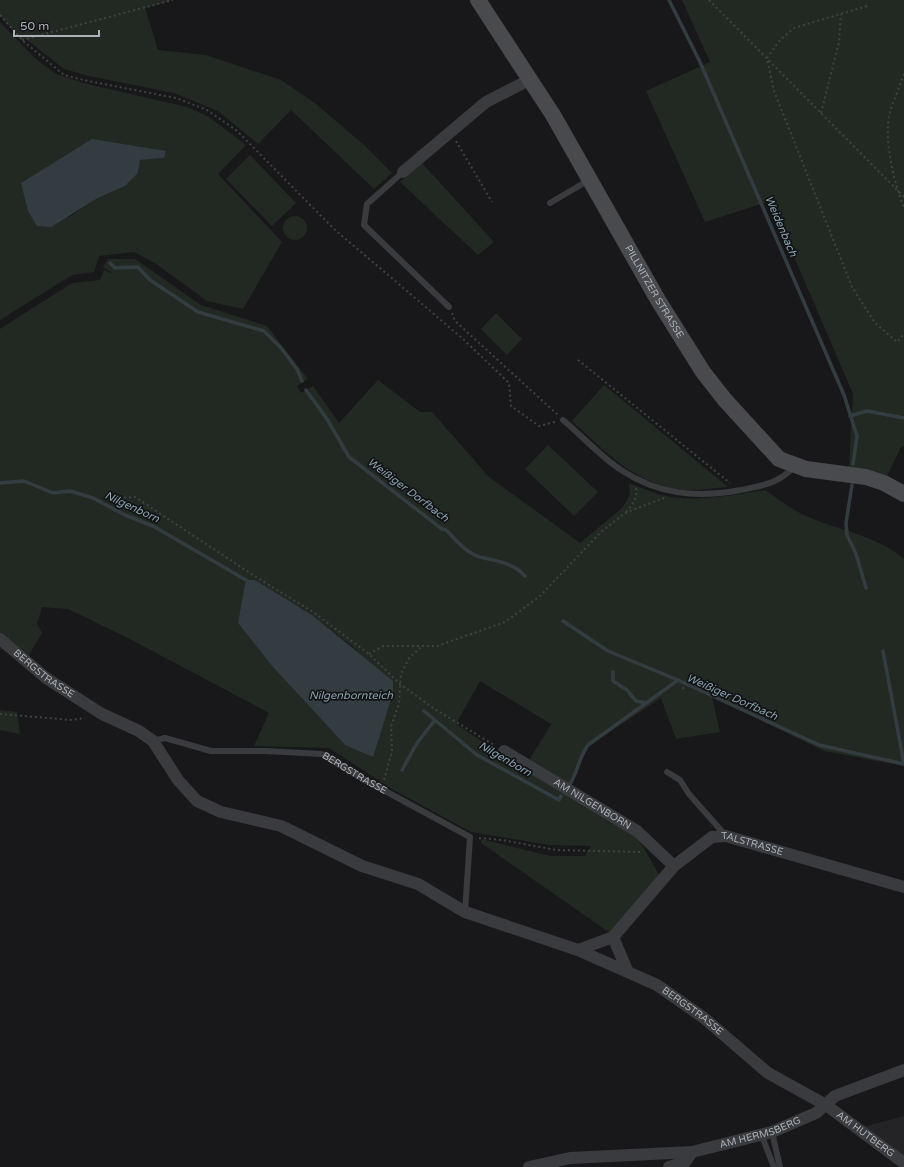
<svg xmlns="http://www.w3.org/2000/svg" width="904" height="1167" font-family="'Varela Round',sans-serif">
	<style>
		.built { fill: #242426 }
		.green { fill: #222922; fill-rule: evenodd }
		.water { fill: #333d41 }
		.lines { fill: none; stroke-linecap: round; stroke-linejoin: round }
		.stream { stroke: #333d41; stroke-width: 3.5 }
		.path { stroke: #3f4245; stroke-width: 2; stroke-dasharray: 2 3; stroke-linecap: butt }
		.lane { stroke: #393b3e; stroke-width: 6 }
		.street { stroke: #393b3e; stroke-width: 12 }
		.secondary { stroke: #484a4e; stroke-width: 16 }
		.labels { text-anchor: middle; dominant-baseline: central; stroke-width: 3.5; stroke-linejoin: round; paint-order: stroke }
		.street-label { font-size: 10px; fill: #acb1b8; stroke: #131315 }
		.water-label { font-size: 11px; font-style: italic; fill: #87a2af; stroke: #131315 }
	</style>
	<rect width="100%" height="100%" fill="#18181a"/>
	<path class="built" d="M904,1116V1160L859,1128Z"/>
	<path class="green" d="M0,0H173L145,8L158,50L206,55L281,80L316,104L364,145L392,173L374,189L291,110L258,144L218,111L174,93L89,76L64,69L26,39L22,40L0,16Z
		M682,0H904V446L901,447L887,476L868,469L849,467L853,394L770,201L705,222L646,91L710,62Z
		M0,22L36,59L56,74L87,84L187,107L209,117L246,145L218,174L282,242L243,309L207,301L155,263L134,252L99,256L94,272L72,275L0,320ZM166,151L164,158L140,160L138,173L125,186L98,198L69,217L21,183L36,175Z
		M250,155L296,203L272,226L226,179Z
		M422,163L494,242L478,255L400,182Z
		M283 228a12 12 0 1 1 24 0a12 12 0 1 1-24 0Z
		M108,259H135L201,305L267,326L308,379L297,386L301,393L313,386L339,423L378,380L420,412H432L489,477L580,543L622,508L630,495L629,483C644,489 662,497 679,498C708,500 736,494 765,490C778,499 792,510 806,516C838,530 878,536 904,559V766L824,751L712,697L720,732L676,739L661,698L590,745L568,784L528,762L551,724L480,681L456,724L503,755L631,832L644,848L659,875L610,933L481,843V839L550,856H585L591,846L550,845L471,832L392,789L329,748L254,746L269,713L126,637L68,609L42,607L37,624L42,633L27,658L0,633V329L72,283L100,280L104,270L114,274L103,267ZM255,580L312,615L353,647L393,693L388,709L345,745L272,666L238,623Z
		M496,313L522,339L507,355L481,329Z
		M604,385L728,487C711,488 693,492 676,489C632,481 604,450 572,421Z
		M548,445L598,492L574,516L525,469Z
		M0,710L17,712L20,734L0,730Z"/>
	<path class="water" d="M92,139L166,151L164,158L140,160L138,173L125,186L98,198L51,227L37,226L28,211L21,183Z
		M246,580H255L312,615L393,681V693L373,757L345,745L272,666L238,623Z"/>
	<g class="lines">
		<path class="stream" d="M669,0L700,62L844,395L857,436L853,464
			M110,263L115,268L138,267L150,280L198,312L264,331L281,348L297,369L302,381
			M306,390L327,419L349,457L442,529L446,530C455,539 466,553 480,557C496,561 512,562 525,576
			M850,416L867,411L904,418
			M0,483L24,481L53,493L70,491L93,498L125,515L153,526L246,580
			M852,485L846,523L847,535L856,554L866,588
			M563,621L608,651L680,681L819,745L904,764L883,651
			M613,672V681L627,690L636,701L647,703
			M424,711L477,755L559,800L561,796
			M402,770L417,743L435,720
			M570,784C578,771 579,757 588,745L678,680"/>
		<path class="path" d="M709,0L904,197
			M867,6L794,28L780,40L767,58L774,91L852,287L875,323L897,342L904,334
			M0,15L22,40L64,75L88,81L176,98L207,110L236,130L334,229L462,338L509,383L511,406L539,426L555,422
			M22,40L173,0
			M904,74C900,86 894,99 890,112C883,139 894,182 904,208
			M821,113L839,42L841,14
			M456,141L492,202
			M452,313L455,321L558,415
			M578,360L730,483
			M114,498L135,497L256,577L313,612L369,654L400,684L433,708L494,745
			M626,512C632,505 638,498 636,488
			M369,654L383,646H437L505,622L540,596L601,532L625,513L664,498
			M683,689L687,680
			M0,714L72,720L85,718
			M384,780L392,751L391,726L399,704L401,674L409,658L421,647
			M479,838L502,840L556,850L641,852"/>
		<g class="lane">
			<path d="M403,172L367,204L364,225L449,307"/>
			<path d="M550,203L589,180"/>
			<path d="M563,420C581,435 602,458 621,470C659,495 696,498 741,490C764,485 778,484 795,466"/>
			<path id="s1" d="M153,741L165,738L211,751H266L322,754L363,779L470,837L465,912"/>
			<path d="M667,772L680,780L689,794L726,836"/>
			<path d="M772,1132L780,1167"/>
			<path d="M761,1134L774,1167"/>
		</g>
		<g class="street">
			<path d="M403,172L486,102L531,79"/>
			<path id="s2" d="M0,639L46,678L102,714L139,731L153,741L178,780L197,801L221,812L281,826L362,866L418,884L465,912L578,950L657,985L704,1018L768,1073L826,1105L904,1163"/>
			<path id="s3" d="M504,751L637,831L674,866"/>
			<path d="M613,937L627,970"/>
			<path id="s4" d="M578,950L613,937L674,866L712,837L726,836L904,887"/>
			<path id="s5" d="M529,1167L570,1158L692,1152L772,1132L816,1113L835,1096L904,1070"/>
			<path d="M669,1167L685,1162L692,1152"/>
		</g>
		<path class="secondary" id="s6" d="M478,0L553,115L658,300L703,372L725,400L779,459L806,469L866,477L884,483L904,494"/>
	</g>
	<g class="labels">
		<g class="street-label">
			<text stroke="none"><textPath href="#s6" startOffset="341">PILLNITZER STRASSE</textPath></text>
			<text stroke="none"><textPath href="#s2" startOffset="56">BERGSTRASSE</textPath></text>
			<text stroke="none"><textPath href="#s1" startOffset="209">BERGSTRASSE</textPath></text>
			<text stroke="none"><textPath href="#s3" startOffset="103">AM NILGENBORN</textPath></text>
			<text stroke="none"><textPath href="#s4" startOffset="220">TALSTRASSE</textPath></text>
			<text stroke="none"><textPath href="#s2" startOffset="801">BERGSTRASSE</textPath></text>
			<text stroke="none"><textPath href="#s5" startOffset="235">AM HERMSBERG</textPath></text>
			<text stroke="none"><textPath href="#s2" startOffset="1014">AM HUTBERG</textPath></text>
		</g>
		<g class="water-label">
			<text transform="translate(781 226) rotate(67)">Weidenbach</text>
			<text transform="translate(408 490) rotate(37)">Weißiger Dorfbach</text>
			<text transform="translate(132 507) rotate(25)">Nilgenborn</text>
			<text x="351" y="695">Nilgenbornteich</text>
			<text transform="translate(732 697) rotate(24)">Weißiger Dorfbach</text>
			<text transform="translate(505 759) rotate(30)">Nilgenborn</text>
		</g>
	</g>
	<path d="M14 30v6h85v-6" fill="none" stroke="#acb1b8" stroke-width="2"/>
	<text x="20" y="30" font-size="12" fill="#acb1b8" stroke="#131315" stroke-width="3" paint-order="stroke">50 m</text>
</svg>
